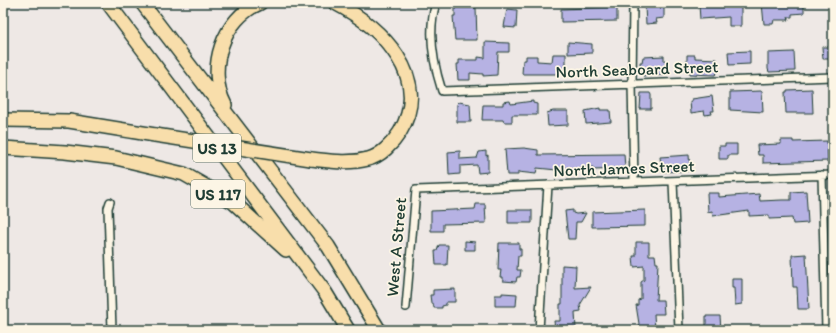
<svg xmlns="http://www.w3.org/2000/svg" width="836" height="333" font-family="Itim,sans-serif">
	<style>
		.building { fill: #b6b2e3; stroke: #1f3d34 }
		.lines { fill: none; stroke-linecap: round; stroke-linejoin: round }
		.street-casing { stroke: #1f3d34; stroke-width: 10 }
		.highway-casing { stroke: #1f3d34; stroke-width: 16 }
		.street { stroke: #fcf5e5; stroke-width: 7 }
		.highway { stroke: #f8deab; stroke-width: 13 }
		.highway-bridge-casing { stroke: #1f3d34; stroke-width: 16; stroke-linecap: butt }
		.highway-bridge { stroke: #f8deab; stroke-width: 13 }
		.labels { text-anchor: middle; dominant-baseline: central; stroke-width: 3.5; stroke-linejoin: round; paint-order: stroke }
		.shield { fill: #fcf5e5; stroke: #617469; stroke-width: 1 }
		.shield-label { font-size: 16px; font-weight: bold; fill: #1f3d34 }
		.street-label { font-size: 17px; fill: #1f3d34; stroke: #fcf5e5 }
	</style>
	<rect width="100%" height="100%" fill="#eee8e5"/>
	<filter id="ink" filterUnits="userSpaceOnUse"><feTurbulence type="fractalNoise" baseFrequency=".025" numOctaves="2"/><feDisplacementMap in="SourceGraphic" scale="8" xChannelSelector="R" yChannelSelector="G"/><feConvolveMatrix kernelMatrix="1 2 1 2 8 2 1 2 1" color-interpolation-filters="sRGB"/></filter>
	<g filter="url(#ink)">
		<path class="building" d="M706,3L720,4V6H741V26H729V17L700,19L699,5L706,4Z
			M762,3H804V13L792,14V17H788L789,20H774L773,24H764Z
			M664,6V18L656,19L657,23L646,24L645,7Z
			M617,7V21L561,22V9Z
			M455,8H476L477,40H455L453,16H455Z
			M507,9L517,10L516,28L504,27Z
			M485,42L509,43V52H498L497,75L483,76V74L470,73V80H458L457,64H459V60H478V57L485,58Z
			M568,42L592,44V53L568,54Z
			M822,47H833V59H823Z
			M750,51V64L729,65L728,52Z
			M794,52L795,71L769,72L768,69V53Z
			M553,54H566V74H522L523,60H526V56H537V61L552,62Z
			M687,55H695V58L717,59V73L715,75L690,74V72H687Z
			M664,56V61H667V73H665V75L643,76V73H641L640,62H642L643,57Z
			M812,89L813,113H786L785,92H787V90Z
			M762,91L763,112L730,110V92Z
			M641,93H650L651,95V109H640Z
			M712,96L714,111H711L712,114L705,115L704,111L691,113L690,101H692V99Z
			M510,101L511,104L533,101V103L537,104V115H512V122H504L503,120H482L483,105H503V102Z
			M459,102L470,104L471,122H457V104Z
			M600,108V110H610L611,122L586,124L585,111Z
			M553,111H568V125L548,126L547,113Z
			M781,140H793V142L827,141L828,161L763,163V155H758L757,145L781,144Z
			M725,144H737V155H728V159H719V146H725Z
			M524,148L538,150V155L624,154L625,168L623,169L593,170V167L570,170V168H557V170L537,168L536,174L518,172V175H507L505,149Z
			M460,151V159L477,158L479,152L486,151V156L488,155V172L478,173L477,165L460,166V174L449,175L448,152Z
			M689,155L690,169H688V171L662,172L660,157Z
			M806,191L808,223L793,224L792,218L769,219V215L749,216V211L713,216L712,211L708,212L707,193H719V197L759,194L760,201L782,200H791V192Z
			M476,204H485L486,223L443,224V231H431V211L475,209Z
			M508,210H532V223H508Z
			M573,210V213L576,214L586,213L581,222H576L575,239H568L565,211Z
			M645,210V226L592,227V212Z
			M465,241L475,242V250H465Z
			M636,242H649V255H655L656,263H658L656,300H663L664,314H654L655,330H640L636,305H638V300L641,299V282L644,280V266L634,267L633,256H636Z
			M499,243H519V249H521V256H518L517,270H521L520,277H517L516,282L503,281V277H500L501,270H498Z
			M439,245H448L447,265H436L435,251H437Z
			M806,254L809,309H798L797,287H793L792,255Z
			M562,265L576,266L575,288L591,287L580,305L581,311L575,312L576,330L555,329L554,321H560V304H562Z
			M732,279H742V304L735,305L734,288H732Z
			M455,289V302H446V305L442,306V308H434L433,303H431L430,295H433V290Z
			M502,293L517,294L516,306H495V295H502Z
			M706,316H720L721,330H706Z"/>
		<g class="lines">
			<g class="street-casing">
				<path id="street" d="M436,3C427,32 433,63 442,91L833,77
					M633,3L632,84L634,182
					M822,175L826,330
					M673,181L679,330
					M110,202L108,208L112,330
					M406,307L416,190L833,175
					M539,330L548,185"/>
			</g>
			<g class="highway-casing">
				<path id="highway" d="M108,3L325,292L348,330
					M142,3L328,246L379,330
					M225,105C206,69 223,18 260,3
					M3,120L69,121L155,135
					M3,148L65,152L116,158L184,174L233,202L286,250
					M311,159C330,161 349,164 368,159C381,156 393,143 400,132C433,77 381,27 335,3"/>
			</g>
			<use href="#street" class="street"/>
			<use href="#highway" class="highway"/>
			<g class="highway-bridge-casing">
				<path id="highway-bridge" d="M155,135L311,159"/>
			</g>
			<use href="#highway-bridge" class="highway-bridge"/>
		</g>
	</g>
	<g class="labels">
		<g class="shield">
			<rect x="193" y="134" width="48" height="28" rx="3"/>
			<rect x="191" y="180" width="54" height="28" rx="3"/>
		</g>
		<g class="shield-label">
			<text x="217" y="148">US 13</text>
			<text x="218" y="194">US 117</text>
		</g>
		<g class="street-label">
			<text transform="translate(637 69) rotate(-2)">North Seaboard Street</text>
			<text transform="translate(624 168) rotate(-2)">North James Street</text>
			<text transform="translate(396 247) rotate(-85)">West A Street</text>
		</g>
	</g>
	<rect width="836" height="333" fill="none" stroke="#fcf5e5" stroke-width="16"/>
	<rect x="8" y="8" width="820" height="317" fill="none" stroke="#1f3d34" stroke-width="1.5" filter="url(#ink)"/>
</svg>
